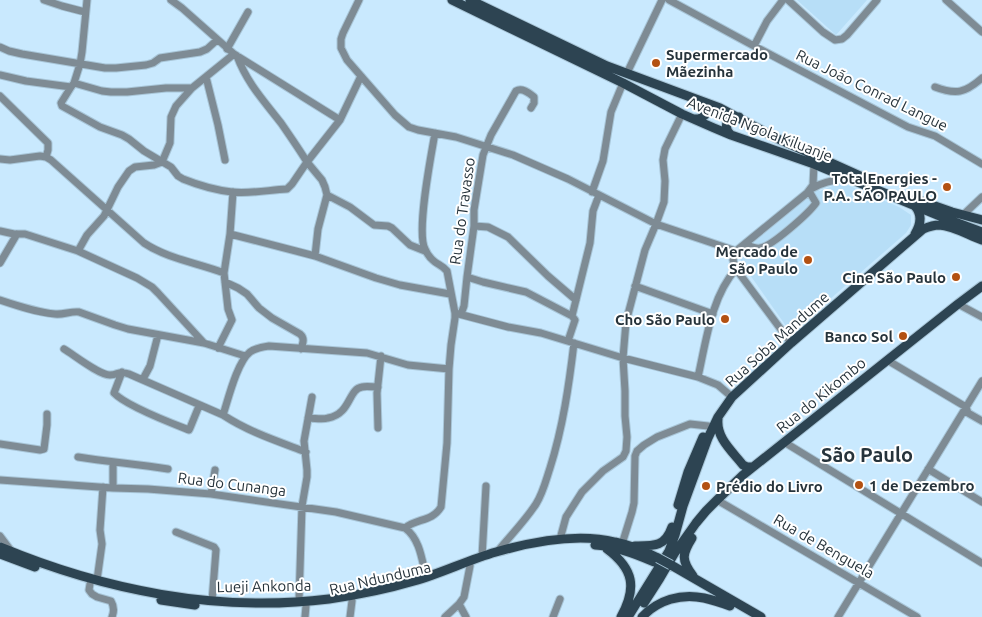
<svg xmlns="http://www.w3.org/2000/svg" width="982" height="617" font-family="Ubuntu,sans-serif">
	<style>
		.built { fill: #b7def7 }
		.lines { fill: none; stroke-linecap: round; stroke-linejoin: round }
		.minor-casing { stroke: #a8c5d7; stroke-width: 9 }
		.major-casing { stroke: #a8c5d7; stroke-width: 11 }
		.minor { stroke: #7e8b94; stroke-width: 7 }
		.major { stroke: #2d4452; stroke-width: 9 }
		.major-bridge-casing { stroke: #a8c5d7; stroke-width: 11; stroke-linecap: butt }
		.major-bridge { stroke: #2d4452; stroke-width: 9 }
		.poi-dot { fill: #b35112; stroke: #fff; stroke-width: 2 }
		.labels { text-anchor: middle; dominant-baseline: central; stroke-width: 4; stroke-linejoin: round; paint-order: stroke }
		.poi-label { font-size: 15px; font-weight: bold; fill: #26333b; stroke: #fff; text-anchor: end }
		.street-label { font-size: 15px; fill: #26333b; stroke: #fff }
		.district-label { font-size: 20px; font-weight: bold; fill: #26333b; stroke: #fff }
	</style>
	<rect width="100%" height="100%" fill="#c9e9fe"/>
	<path class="built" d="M797,0H867L836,35Z
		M845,184L899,207L911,215V225L906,233L791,333L743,265L739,256L745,247L814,188L820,191L835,185Z"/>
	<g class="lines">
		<g class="minor-casing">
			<path id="minor" d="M44,0L62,6L85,12
				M171,0L182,8L234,54L340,120L361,76
				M359,0L343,33L341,39V48L347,60L395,115L409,127L418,130L456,137L513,155L568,179L656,224L736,251
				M669,0L754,46L908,127L935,136L982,164
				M788,0L823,32L835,40L842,39L847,35L877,0
				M946,0L982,32
				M754,46L767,21L783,0
				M0,47L9,51L22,54L105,68H116L146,65L153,63L160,58L200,52L207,49L217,40
				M227,49L248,12
				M627,73L662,0
				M0,75L26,81L71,87L74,83L102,91L111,92H127L166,88H192L234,54
				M206,77L218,125L225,160
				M74,83L80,64L82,52L87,0
				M71,87L61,103L62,106L100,127L122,135L129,139L144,151L171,167L178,176L183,179C198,185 215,190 232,192C250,194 269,190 287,189L292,184L307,162C299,149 290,136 281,123C264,101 247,83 237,56
				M935,87C956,95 965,93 982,78
				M0,96L48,143V150L46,157
				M0,159L10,160L40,156L46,157L51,160L144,243C168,259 198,263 224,273
				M811,189C823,182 835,179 848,180
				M592,192L603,161L611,112L623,83
				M327,195L350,207L374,225L388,226L392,228L410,245L425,251
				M963,215L982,197
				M474,226L488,227L508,237L548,276L576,300
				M0,231L14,234H25L78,251L137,278L152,287L158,293L204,343
				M230,234L315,256L376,278L400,285L450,294
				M745,244C750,246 755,249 760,248C771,247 809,213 816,203L809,191
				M78,251L87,235L104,216L118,187L129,171L135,167L154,165L162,162L170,143L171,117L176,106L192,88
				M315,256L318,229L327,195L325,187L322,180L307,162L340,120
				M0,263L17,234
				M467,277L483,282L526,292L572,316L590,243L593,211L599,195
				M225,282L238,288L247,294L259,308L272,318L300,334C305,338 303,343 301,349
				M635,286L713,314
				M0,300C18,306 36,312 55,314C63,315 71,311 79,312L115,325L128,329L204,343L245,356
				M958,304L982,317
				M455,313L508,327L541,333L623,358L698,377L718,385L732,397
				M461,314L464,306L467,277L474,226V210L483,155L491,135L516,91C522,87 529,93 534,97V103L531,108
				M568,341L575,320L572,316
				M791,343L736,269L733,260L736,251L807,193L813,185L814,164
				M218,348L232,320L228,309L224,273L230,234L233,192
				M64,349C74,355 99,375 110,375C119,375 118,370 129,374L223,415C228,400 237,362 250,352C255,348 262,347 269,346L367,353L408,365L449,369
				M887,360L966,407L968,413L982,421
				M122,372L114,393C126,406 171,423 189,430L190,428L199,406
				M698,377C706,342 711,297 736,269
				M143,379L150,366L158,335
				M223,415C249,432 277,441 306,452
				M308,418C315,418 322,420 328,418C351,414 348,389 362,387C366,386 373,387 378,387
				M378,428L377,393L381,356
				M784,442L982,563
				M0,444L40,450L44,449L47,425V414
				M78,457C108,462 138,464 168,469
				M928,469L982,502
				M0,480L113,488L148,489L211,494L336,512L405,528C420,539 422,560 426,577
				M113,488V463
				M211,494L215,470
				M717,500L917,617
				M405,528C417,518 432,522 441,507L447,443L449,369L451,345L455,318V313L447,271C443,266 439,265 435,262C431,259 427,254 425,249C416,232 431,156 435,133
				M176,532L214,547L216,550L212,601
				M0,536L12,552
				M560,539L566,517L582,492L603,471L623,457L626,451L627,437L625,416V391L623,358L626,322L645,250L656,224L664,202L665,181L663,160L665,149L682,114
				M622,544L632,512L634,503L635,456L637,451L644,445L657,437L690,424L708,426
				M497,552C510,536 525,521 536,504C543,493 546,480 550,468C563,427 569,385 574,343
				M482,557L486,486
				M97,580L102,544L100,530L103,487
				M90,584L89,590L92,594L97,597L111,601C114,606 114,612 112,617
				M299,601L302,506L307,477V470L304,441L312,397
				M459,604L466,617
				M305,617L306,606
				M350,617L352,601
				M445,617L459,604L464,597L470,566
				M553,617L560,599
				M838,617L982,381"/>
		</g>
		<g class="major-casing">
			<path id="major" d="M452,0L623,83L682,114L714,128L731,135L814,164L952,221L982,232
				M470,0L607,66L720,108L776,138L867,179
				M695,119C707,119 711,108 701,101
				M731,135C722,127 727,116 739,117
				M915,199L952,212L982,220
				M914,205C923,214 921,224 915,234
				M718,419C716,438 732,451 743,465L747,467H753
				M678,505L688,472L703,437
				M692,538C682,554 681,560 693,576
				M595,545C614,546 636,554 654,562
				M635,546C654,546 665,547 672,527
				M0,547C103,590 217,613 329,599C357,595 387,589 414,581C442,573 468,560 496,552C531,542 579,533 615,542C630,545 644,551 658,558
				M607,549C634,569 637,588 621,617
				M0,554L35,567
				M671,565L761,617
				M161,600L195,605
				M644,603L660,578L674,554L696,523L706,511L717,500L743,475L958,304L982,286
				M628,617L669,551L675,535L683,506L708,438L718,417L732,397L791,343L923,229C928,227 934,225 939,225C954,226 968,235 982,240
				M642,617C658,600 681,593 704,598C713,600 722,603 730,606"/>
		</g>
		<use href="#minor" class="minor"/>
		<use href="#major" class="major"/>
		<g class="major-bridge-casing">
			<path id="major-bridge" d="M658,558L671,565"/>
		</g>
		<use href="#major-bridge" class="major-bridge"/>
	</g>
	<g class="poi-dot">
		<circle cx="656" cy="63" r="5"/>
		<circle cx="947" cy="187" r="5"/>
		<circle cx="808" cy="260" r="5"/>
		<circle cx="956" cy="277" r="5"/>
		<circle cx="725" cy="319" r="5"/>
		<circle cx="903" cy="336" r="5"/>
		<circle cx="859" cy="485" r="5"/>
		<circle cx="706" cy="486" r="5"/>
	</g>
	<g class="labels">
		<g class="poi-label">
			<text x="666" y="54" text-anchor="start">Supermercado<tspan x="666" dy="17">Mãezinha</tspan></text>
			<text x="937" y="178">TotalEnergies -<tspan x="937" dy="17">P.A. SÃO PAULO</tspan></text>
			<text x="798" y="251">Mercado de<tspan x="798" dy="17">São Paulo</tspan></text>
			<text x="946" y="277">Cine São Paulo</text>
			<text x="715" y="319">Cho São Paulo</text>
			<text x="893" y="336">Banco Sol</text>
			<text x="869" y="485" text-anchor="start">1 de Dezembro</text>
			<text x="716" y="486" text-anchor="start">Prédio do Livro</text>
		</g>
		<g class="street-label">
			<text transform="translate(872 90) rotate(26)">Rua João Conrad Langue</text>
			<text transform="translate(760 129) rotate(21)">Avenida Ngola Kiluanje</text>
			<text transform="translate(462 211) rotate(-82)">Rua do Travasso</text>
			<text transform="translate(777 339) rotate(-42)">Rua Soba Mandume</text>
			<text transform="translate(821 395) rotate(-39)">Rua do Kikombo</text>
			<text transform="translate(232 484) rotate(7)">Rua do Cunanga</text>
			<text transform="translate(824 546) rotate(30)">Rua de Benguela</text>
			<text transform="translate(380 578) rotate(-13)">Rua Ndunduma</text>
			<text transform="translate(264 586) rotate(-1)">Lueji Ankonda</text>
		</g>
		<g class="district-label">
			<text x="867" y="454">São Paulo</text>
		</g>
	</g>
</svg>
